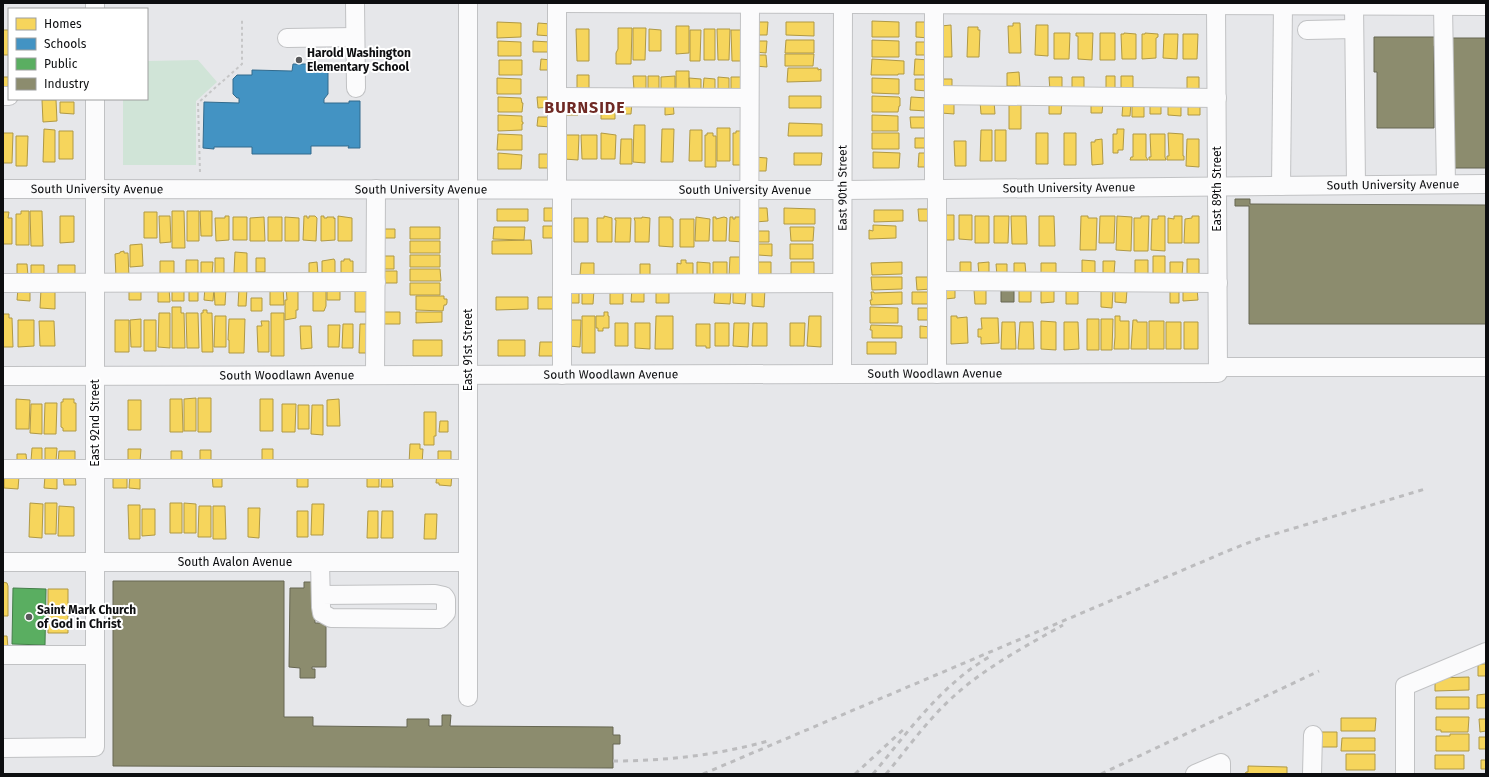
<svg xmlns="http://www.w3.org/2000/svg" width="1489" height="777" font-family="'Fira Sans',sans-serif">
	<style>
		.green { fill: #d0e4d7 }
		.homes { fill: #f6d55c; stroke: #b09945 }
		.schools { fill: #4393c3; stroke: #336b8d }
		.public { fill: #5aae61; stroke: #437e49 }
		.industry { fill: #8c8c6e; stroke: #666652 }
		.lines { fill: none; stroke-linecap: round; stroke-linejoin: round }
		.minor-casing { stroke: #c1c2c4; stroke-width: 20 }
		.path { stroke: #c6c6c7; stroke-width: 2; stroke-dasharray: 3 3; stroke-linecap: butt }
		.minor { stroke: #fbfbfc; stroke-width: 18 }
		.rail { stroke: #bcbcbe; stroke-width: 3; stroke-dasharray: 5 5; stroke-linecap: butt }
		.poi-dot { fill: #595a5c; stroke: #fff; stroke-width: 1.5 }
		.labels { text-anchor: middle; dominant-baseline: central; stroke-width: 4; stroke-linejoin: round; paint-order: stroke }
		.poi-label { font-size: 12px; font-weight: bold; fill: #0d0e10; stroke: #fff; text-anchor: start }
		.street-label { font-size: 12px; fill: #0d0e10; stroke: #fff }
		.district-label { font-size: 16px; font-weight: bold; letter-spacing: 1px; fill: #702a25; stroke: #fff }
	</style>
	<rect width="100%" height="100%" fill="#e6e7ea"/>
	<path class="green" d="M198,60L217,82L196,101V165H123V99H147V61Z"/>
	<path class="homes" d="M872,21L899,22V37H872Z
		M497,22L521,23V37L497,38Z
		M756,22H768L767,35H756Z
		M786,22H814V36L786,35Z
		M916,22H930L929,38L916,37Z
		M538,23L551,24V36L537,35Z
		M1013,23H1020L1021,53H1009L1008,26H1013Z
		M951,25L952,57H940L941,26Z
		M1036,25H1048V56L1035,55Z
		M676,26H689V53L676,54Z
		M968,27H978V30H980L979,57H967Z
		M618,28H632L631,64H616V53L618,49Z
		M633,28H646L645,60H633Z
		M576,29H589V61H577Z
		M649,29L661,30V51H649Z
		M704,29H715V60H704Z
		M717,29H730L729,60H718Z
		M3,30H9V55H3Z
		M690,30H701L700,61H690Z
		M731,30H743V61H732Z
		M1054,33H1070L1069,59H1054Z
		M1076,33H1093L1092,60L1078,59V36H1076Z
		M1100,33H1115V60H1100Z
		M1124,33L1136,34V59H1122L1121,34H1124Z
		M1145,33L1158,34V37L1156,38V58L1142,59V34H1145Z
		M1164,34H1178L1177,59L1163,58Z
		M1183,34H1198L1197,59H1183Z
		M786,40H814V53H785Z
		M872,40L899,41V57H872Z
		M498,41L521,42V56H498Z
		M533,41L550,42V52H533Z
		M755,41H767L766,53L755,52Z
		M916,42H930V55H916Z
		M785,54H814L813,66H785Z
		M755,55H766L767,67L755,66Z
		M541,59L551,60V70H540Z
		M872,59L904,61V74H898V75H871Z
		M915,59L929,60L928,75H914Z
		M499,60H522V75H499Z
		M788,68H818V70L821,69V81L787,82Z
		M676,71H689V91H676Z
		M1019,72L1020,86H1007V73Z
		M577,75H589V90H577Z
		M633,76H646V89L634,90Z
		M648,76H659V90H648Z
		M675,76V89H661V77Z
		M1106,76H1115V89H1106Z
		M1121,76H1133V89H1121Z
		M3,77H9V89H3Z
		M718,77L729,78V90H718Z
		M731,77H742V89L731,90Z
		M1049,77H1062V90L1050,91Z
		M1072,77H1084V90L1072,91Z
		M1187,77H1199V91H1187Z
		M497,78L521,79V94H497Z
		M689,78L701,79V90L690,91Z
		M704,78L715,79V90L703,91Z
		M872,78L899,79V94L872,93Z
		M915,79H928L927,91L915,90Z
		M941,79H952V90H941Z
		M789,96H821V108H789Z
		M872,96L899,97L900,98V106H899L898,112H872Z
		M498,97L521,98L522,103H523L522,112H498Z
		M537,97H551V107L538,108Z
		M911,97L927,98V111L910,110Z
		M42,100H56L57,121L43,122Z
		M980,101H994L995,114H981Z
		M1009,101H1021V129H1009Z
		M1049,101H1062L1061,114H1049Z
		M1091,101L1103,102L1102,113H1091Z
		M1150,101L1161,102V114H1150Z
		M1188,101H1200V115H1188Z
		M60,102H74V114L60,113Z
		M565,102H578V115H566Z
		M621,102H632L631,114H621Z
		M665,102H673L674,114L665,115Z
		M941,102H954V114L941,113Z
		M601,103H615V119H601Z
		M1123,103H1131L1130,116H1122Z
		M1168,103H1181V116L1168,115Z
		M1132,104H1144V117H1132Z
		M498,115L522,116V122H523V124H522V130L498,131Z
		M872,115L898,116V131H872Z
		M538,117H551V127L537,126Z
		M910,117H927V128H911Z
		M789,123L822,124V136H788Z
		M634,125H645V163L633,162Z
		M717,128H730V161H717Z
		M44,129L55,130V162H43Z
		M662,129H674L673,162H661Z
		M1117,129H1124L1123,150H1118V153H1113V134H1117Z
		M690,130H702V161H689Z
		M981,130H992V161H980Z
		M995,130H1006V161H995Z
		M59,131H73V159H59Z
		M736,131H742L745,165H733V133H736Z
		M3,133H13L12,163H3Z
		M601,133L616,135L615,159H601Z
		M707,133H713V136H716V167H705V135H707Z
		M872,133H899V149H872Z
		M1036,133H1048V164H1036Z
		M1064,133H1076V165H1064Z
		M1168,133L1183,134V156H1184V160H1167V156H1169Z
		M498,134L522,135V150H497Z
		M1133,134H1146V157L1148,160H1130L1131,157H1133Z
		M1150,134H1165V157L1166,160H1149V157H1151Z
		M564,135H579L578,160L564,159Z
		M581,135H597V159H582Z
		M16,136H28L27,166H16Z
		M915,138H928V148H915Z
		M621,139H632V164H620Z
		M1102,139L1103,164L1092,165L1091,142H1095V140Z
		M1187,139H1199V167L1186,166Z
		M954,141H966V166H955Z
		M873,152L900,153L899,168H873Z
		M498,153L522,155L521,169H498Z
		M794,153H822L821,165H794Z
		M919,153H929V167H918Z
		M539,154H552V168H539Z
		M754,157L767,158L766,171H754Z
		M544,208H556V221H544Z
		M755,208H767L768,221L755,222Z
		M784,208L815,209V224H784Z
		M497,209H528V221H497Z
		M918,209H932L933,221H919Z
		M874,210H903V221L874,222Z
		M21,211H29V245H16V214H21Z
		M30,211H42L43,246H31Z
		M172,211H184L185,248H172Z
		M187,211H199V241H187Z
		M200,211H212V236H201Z
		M3,212H9L8,218H12V244H3Z
		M144,212H157V238H144Z
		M943,215H954V240H942Z
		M959,215H972V240L959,239Z
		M60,216H74V242L60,243Z
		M159,216H170L171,242L160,243Z
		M225,216H229V240L216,241L215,218H225Z
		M304,216H307V218H309V216H315L317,218L316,241L303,240Z
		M321,216H324V218H327V217H334V219L335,218V240L321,241Z
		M338,216L352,218V241H338Z
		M604,216L612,218V242H597V218H604Z
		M975,216H989V243H975Z
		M994,216H1009L1008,243H994Z
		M1011,216H1026L1027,244H1012Z
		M1039,216H1054L1055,246H1039Z
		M1081,216H1088V218H1097L1096,250H1080Z
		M1100,216H1115L1114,243H1099Z
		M1117,216L1132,217L1131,251L1116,250Z
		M1141,216H1149L1148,251H1134V218H1141Z
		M1158,216H1165V251L1151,250L1152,219H1158Z
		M1174,216H1182V243H1168V218L1174,219Z
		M1192,216H1199V243H1184L1185,219L1192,218Z
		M233,217H247V240H233Z
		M264,217L265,241H250V218Z
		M268,217H282V241H268Z
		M285,217L299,218V241H285Z
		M642,217L650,218L649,242H635V221L634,218H642Z
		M659,217H671V219H673V247L659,246Z
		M696,217L710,219L709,241H695Z
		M713,217H716V219L724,217L727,218L726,241H713Z
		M730,217H733V219H735V217H742L743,242L729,241Z
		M574,218H588V242H574Z
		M615,218H631L630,242H615L616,220H615Z
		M680,219H694V247H680Z
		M873,225L896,226V238L869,239V230L873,231Z
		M543,226H556V238H543Z
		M410,227H440V239H410Z
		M494,227H525L524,240L493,239Z
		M790,227H814L813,241H791Z
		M382,229H395V238H382Z
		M757,231H769V242H757Z
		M531,240L532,254H492V241Z
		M410,241H440V253H410Z
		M142,244L143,266L130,267V245Z
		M758,244H772V256L758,255Z
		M790,244H813V259H790Z
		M124,251V253H128L129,278H116L115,254L120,253V252Z
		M235,252L247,253V274L234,273Z
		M410,255H440V267H410Z
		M380,256H394V269H381Z
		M1153,256H1165V275H1153Z
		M730,257H744L743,276H729Z
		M215,258H224V274H215Z
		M256,258H265V272H256Z
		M334,259L335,261V274L322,275V261Z
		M344,259H350V261H353V274H341V261H344Z
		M1187,259H1199V276H1187Z
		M186,260H198V274L186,273Z
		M681,260H686V263H693V276H677V263L681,264Z
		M1082,260L1095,261V274L1082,273Z
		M1135,260H1148V274H1135Z
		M160,261H174V274H160Z
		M1103,261H1115L1114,274H1103Z
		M201,262H213L212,275H201Z
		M317,262L318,275H309V263Z
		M697,262L710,263V277H697Z
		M713,262H727V277H713Z
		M757,262H771V275H757Z
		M791,262H814V276H791Z
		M902,262V274L872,275L871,263Z
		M960,262H971V275H960Z
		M989,262V275L979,276L978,263Z
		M1170,262H1183L1182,276L1170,275Z
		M581,263H594V275H580Z
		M1014,263H1025L1026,275L1014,276Z
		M1041,263H1056V277H1041Z
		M17,264H27L28,276H17Z
		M640,264H650V276H640Z
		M996,264H1007V276H997Z
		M31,265H44V277H31Z
		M58,265H75V277L58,278Z
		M410,269H440L441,281H410Z
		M383,271H397V283H383Z
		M871,277H902V289L872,290Z
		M916,277H931V289L917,290Z
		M410,283H440V295H410Z
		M286,286H298V310H296V318L285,320V300H287Z
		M327,286H340V300H327Z
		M945,286H955V298L945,299Z
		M205,287L214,288L213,301L204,300Z
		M270,287H283L284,305H270Z
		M313,287H326V306L324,311H313Z
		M656,287L669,288V303H656Z
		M18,288L30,289V301L17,300Z
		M129,288H141V300H129Z
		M169,288L170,302H158V289Z
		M172,288H184V301H172Z
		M189,288H198V301H189Z
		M214,288H226L225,305H215Z
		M239,288H247L246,306H238Z
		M355,288H367L370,312H355Z
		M632,288H644V302H631Z
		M1183,288H1197L1198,300L1183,301Z
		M41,289H55V309L40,308Z
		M568,289H579V303H568Z
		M733,289H746L745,304L733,303Z
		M752,289H765L764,307L752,306Z
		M1019,289H1031V302H1019Z
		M1041,289H1054V302L1041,303Z
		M1066,289H1078V304H1066Z
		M1170,289H1179V303H1170Z
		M582,290H594L593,304H582Z
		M610,290L623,291V304H610Z
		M974,290H986V304H975Z
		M1101,290H1113L1112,308L1101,307Z
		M1115,290H1127L1126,303L1115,302Z
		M715,291H731L730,304L714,303Z
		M871,292H874V293L902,292V304L871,305L870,300H872Z
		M912,292H931V304H912Z
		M416,296H444V299H447V303L446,305H444L443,311L416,310Z
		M496,297H528V309L496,310Z
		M538,297H556V309H538Z
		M251,298H262V311H251Z
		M172,307H181V313H184L185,348H172Z
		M870,307L898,308V323H870Z
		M918,308H931V320H918Z
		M203,310H207V313H212L213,352H202L201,313H203Z
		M382,312H400V324H382Z
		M416,312H442V322L416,323Z
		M604,312H608V316H609V328H603V331H598V328H596V316H604Z
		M159,313H170V348L158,347Z
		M186,313H198L199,348H187Z
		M271,313H284V356H271Z
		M3,314H9V318H12L13,347H3Z
		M215,316H226V347H214Z
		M582,316H595V353H582Z
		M656,316H673V349H655Z
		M809,316H821V347L807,346Z
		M951,316H957V318L967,317L968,343L951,344Z
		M1115,316H1120V321H1129V349H1114L1115,337Z
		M981,318H998L999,343L981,344V337H978V329H982Z
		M141,319V347H131L130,320Z
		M229,319H245L244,353H229V340H228Z
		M1087,319H1099V350H1087Z
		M1101,319H1113L1112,350H1101Z
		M18,320H34V346L18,347Z
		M115,320H129V352H115Z
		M144,320H156V351H144Z
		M569,320H581L580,347L569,346Z
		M1133,320H1137V322H1147V349H1131Z
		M39,321H54L55,346H40Z
		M261,321H269V352H258L257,326H262Z
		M1041,321L1056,322V350L1041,349Z
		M1149,321H1164V349H1149Z
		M1002,322H1015L1016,349H1001Z
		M1020,322H1033L1034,349H1018Z
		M1064,322H1078L1079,349L1064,350Z
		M1166,322H1181V349H1166Z
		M1184,322H1198V349H1184Z
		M615,323H628V346H615Z
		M635,323H650V349L635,348Z
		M715,323H729V346H715Z
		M734,323H749L748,347L733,346Z
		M753,323H767V346H752Z
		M790,323H805L804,346H790Z
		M343,324H353V348H342Z
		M360,324H370V353H359Z
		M696,324H710V348H706V346H696Z
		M328,325H340L339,347H328Z
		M871,325L902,326V338H872V330H870Z
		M300,326H311L312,348L301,349Z
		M920,326L931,327V338H920Z
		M413,340H442V356H413Z
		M498,340H525V356H498Z
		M540,342H555V356H539Z
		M867,342H896V354H867Z
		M196,398V431H184V399Z
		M198,398H211V432H198Z
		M16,399L30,400L29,429H16Z
		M63,399H74V403H76V431H63V428L61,427V402H63Z
		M170,399H182L183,432H170Z
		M260,399H273V431H260Z
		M339,399L340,426H327V400Z
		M128,400H141V430H128Z
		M45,403H57L56,434H44Z
		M31,404H42V434L30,433Z
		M282,404H296L295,432H282Z
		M298,405H309V429H298Z
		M312,405H323V435L311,434Z
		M424,412H436V436H434V445H424Z
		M440,421H448V432H439Z
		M410,444H420V449H423L422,464H409Z
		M32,448H42V461H31Z
		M45,448H57L56,461H45Z
		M128,449H141L140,462H128Z
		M262,449H273V461H262Z
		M200,450H211V462L200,461Z
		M59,451H75V464L58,463Z
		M171,451H182V462H171Z
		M438,451H451V464H438Z
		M17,454H26L27,464H17Z
		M63,473H75L76,485H64Z
		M113,473L127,474V488H113Z
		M437,473L452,474L451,486L439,485V483H436Z
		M212,474H222V487H213Z
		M130,475L140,476V489L129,488Z
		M297,475H308V487H297Z
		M367,475H379V487H367Z
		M382,475H392L393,487H381Z
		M4,476H19L18,489L4,488Z
		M45,476H57V489L44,488Z
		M30,503L43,504L42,538L29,537Z
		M45,503H57L56,534H45Z
		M170,503H182V533H170Z
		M184,503L196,504V533H184Z
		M312,504H324L323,535H311Z
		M128,505H140V539H129Z
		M59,506L74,507V536H58Z
		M199,506H211V537H198Z
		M213,506H225L226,539H213Z
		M248,508H260L259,538L248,537Z
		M142,509H155V535L142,536Z
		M297,511H308V537H297Z
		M368,511H378V538H367Z
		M382,511H393V538H381Z
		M425,514H437L436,539H424Z
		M3,582L7,583L8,586V616H3Z
		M48,589H68V633H48Z
		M3,636H7L8,648H3Z
		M1478,664H1486V676H1478Z
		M1469,677V690L1435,691V678Z
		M1486,694V708H1477V695Z
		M1436,697H1469V709H1436Z
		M1436,717H1469L1468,732H1441V730H1436Z
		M1341,718H1376L1375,731H1341Z
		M1479,719H1486V731L1480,732Z
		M1321,732H1337V747H1321Z
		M1450,734H1469V751H1436V736H1450Z
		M1479,737H1486V749H1479Z
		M1342,738H1375V751H1341Z
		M1346,754H1375V770H1346Z
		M1435,755H1464V769H1435Z
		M1481,760H1486V769H1481Z
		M1248,766L1287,767V774H1245L1246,772H1248Z"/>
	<path class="schools" d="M293,64H323L328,69V94L324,99V103H349V101H360V148H348L349,146H311V154H252V147H214V149L203,148L204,102L239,103V98H237L233,94V79L237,75H252V70L292,71Z"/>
	<path class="public" d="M13,588L46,589L45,645L12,644Z"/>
	<path class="industry" d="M1374,37H1436V45L1434,46V128H1377V72H1374Z
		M1447,38H1486V168H1447Z
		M1235,199H1250V204L1486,205V324H1249V206H1235Z
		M1014,288V302H1001V289Z
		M113,581H284V717H313V726L407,727V719H429V726H442V715H451L450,726L613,727V735H620V744H613V768L113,766Z
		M304,582H315V623H326V667H312V669H315V678H300V668L289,667L290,588H304Z"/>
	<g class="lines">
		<g class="minor-casing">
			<g id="minor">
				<path d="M95,3V9"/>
				<path d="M355,3L356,88"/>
				<path d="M468,3V697"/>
				<path d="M557,3V190"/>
				<path d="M563,3L1486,6"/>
				<path d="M1354,5L1356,185"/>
				<path d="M1443,6L1446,184"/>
				<path d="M1307,30L1354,29"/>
				<path d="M287,38L355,37"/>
				<path d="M934,95L1217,98"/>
				<path d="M3,96H9"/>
				<path d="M557,97L749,98"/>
				<path d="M1281,186L1283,5"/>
				<path id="s1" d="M3,189L843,190L1486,184"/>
				<path d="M934,189V4"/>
				<path d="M562,190V375"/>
				<path d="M937,281L1218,283"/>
				<path d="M3,283L376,282"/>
				<path d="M749,283L750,3"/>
				<path d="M562,284L842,283"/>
				<path d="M1218,367H1486"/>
				<path id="s2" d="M842,374L843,3"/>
				<path d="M937,374V189"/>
				<path d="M375,375L376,189"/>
				<path id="s3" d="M3,376L1218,373L1216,5"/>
				<path d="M3,469H468"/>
				<path id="s4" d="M3,562H468"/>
				<path d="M320,562L321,607L322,613L331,618L440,619L446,613V599L444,596L435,594L321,595"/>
				<path d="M3,655H95"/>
				<path d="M3,748L95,747V99"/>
				<path d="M1195,774L1221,763V774"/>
				<path d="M1312,774L1313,735"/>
				<path d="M1405,774V686L1486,652"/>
			</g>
		</g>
		<path class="path" d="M200,172L198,103L242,64V19"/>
		<use href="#minor" class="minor"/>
		<path class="rail" d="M613,761C666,761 717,755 768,741
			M703,774L1230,550L1258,539L1425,489
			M855,774L905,728
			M873,774C908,732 941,685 989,657
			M886,774C908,748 928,719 954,696C986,667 1026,646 1063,625
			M1101,774L1319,671"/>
	</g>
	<g class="poi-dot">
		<circle cx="299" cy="60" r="4"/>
		<circle cx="29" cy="617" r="4"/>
	</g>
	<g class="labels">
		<g class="poi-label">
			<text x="307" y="53">Harold Washington<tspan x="307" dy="14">Elementary School</tspan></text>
			<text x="37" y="610">Saint Mark Church<tspan x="37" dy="14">of God in Christ</tspan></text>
		</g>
		<g class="street-label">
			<text stroke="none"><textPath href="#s1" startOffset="1390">South University Avenue</textPath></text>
			<text stroke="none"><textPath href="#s2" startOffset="186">East 90th Street</textPath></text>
			<text stroke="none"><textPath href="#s1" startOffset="1066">South University Avenue</textPath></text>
			<text stroke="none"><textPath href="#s1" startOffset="94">South University Avenue</textPath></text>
			<text stroke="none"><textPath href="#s1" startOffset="418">South University Avenue</textPath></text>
			<text transform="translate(1217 189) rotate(-90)">East 89th Street</text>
			<text stroke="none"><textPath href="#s1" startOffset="742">South University Avenue</textPath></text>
			<text transform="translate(468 350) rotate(-90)">East 91st Street</text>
			<text stroke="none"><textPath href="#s3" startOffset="932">South Woodlawn Avenue</textPath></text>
			<text stroke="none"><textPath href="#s3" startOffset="608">South Woodlawn Avenue</textPath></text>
			<text stroke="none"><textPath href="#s3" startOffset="284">South Woodlawn Avenue</textPath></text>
			<text transform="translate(95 423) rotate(-90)">East 92nd Street</text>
			<text stroke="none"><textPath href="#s4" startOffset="232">South Avalon Avenue</textPath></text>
		</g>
		<g class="district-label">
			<text x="585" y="107">BURNSIDE</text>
		</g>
	</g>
	<rect width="1489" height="777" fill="none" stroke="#0d0e10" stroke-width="8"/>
	<rect x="8" y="8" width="140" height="92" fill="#ffffff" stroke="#9e9f9f"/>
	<rect x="16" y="18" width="20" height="12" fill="#f6d55c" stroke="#9e9f9f"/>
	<text x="44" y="28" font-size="12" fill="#0d0e10">Homes</text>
	<rect x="16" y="38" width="20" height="12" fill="#4393c3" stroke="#9e9f9f"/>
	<text x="44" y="48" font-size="12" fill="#0d0e10">Schools</text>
	<rect x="16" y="58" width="20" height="12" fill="#5aae61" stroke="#9e9f9f"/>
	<text x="44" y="68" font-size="12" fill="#0d0e10">Public</text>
	<rect x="16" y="78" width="20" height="12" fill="#8c8c6e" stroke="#9e9f9f"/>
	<text x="44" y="88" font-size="12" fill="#0d0e10">Industry</text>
</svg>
